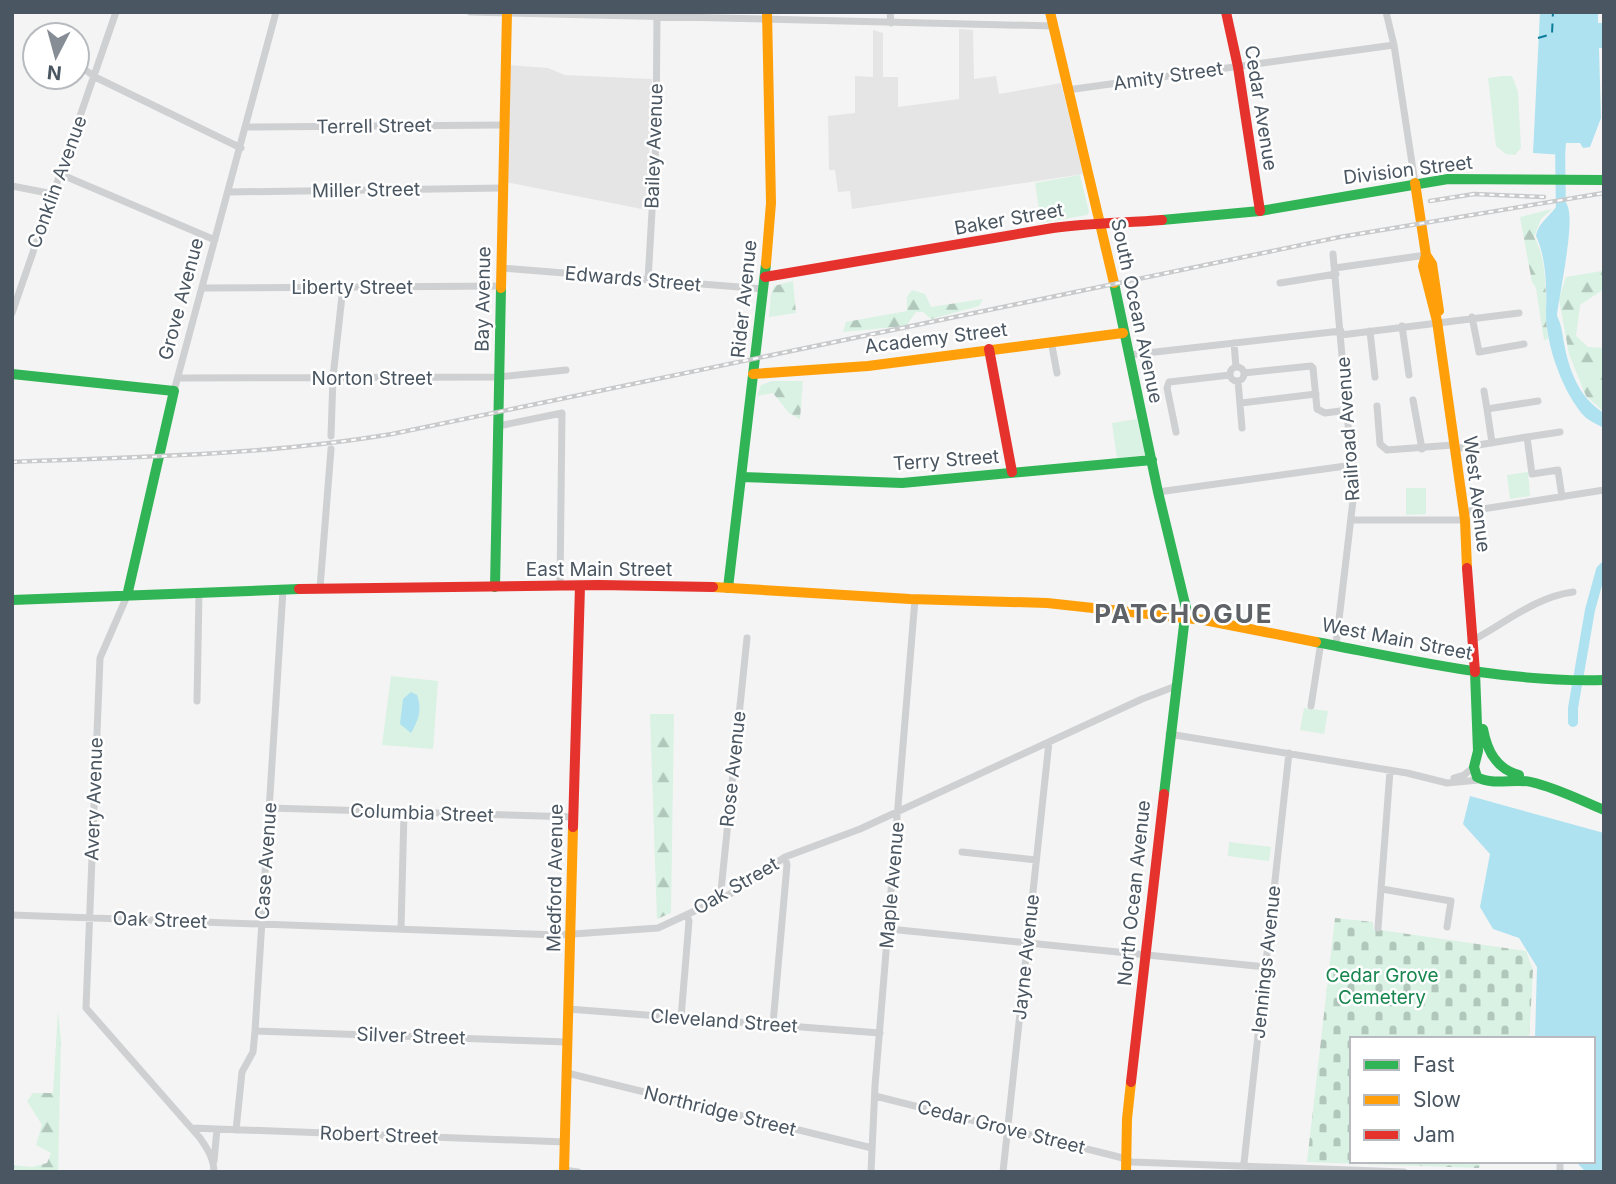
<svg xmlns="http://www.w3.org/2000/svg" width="1616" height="1184" font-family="Inter,sans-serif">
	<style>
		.education { fill: #e6e5e6 }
		.green { fill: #d9f2e3 }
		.forest { fill: url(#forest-firs) }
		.cemetery { fill: url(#cemetery-stones) }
		.water { fill: #aee2f0 }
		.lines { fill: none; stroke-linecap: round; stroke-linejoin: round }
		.river { stroke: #aee2f0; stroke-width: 10 }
		.ferry { stroke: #0c7c9b; stroke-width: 2; stroke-dasharray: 9 7; stroke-linecap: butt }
		.street { stroke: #ced0d2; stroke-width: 7 }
		.fast { stroke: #30b455; stroke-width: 10 }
		.slow { stroke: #ff9f0a; stroke-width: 10 }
		.jam { stroke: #e5322d; stroke-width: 10 }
		.rail-casing { stroke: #c9cacc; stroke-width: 4.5 }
		.rail { stroke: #fff; stroke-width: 2; stroke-dasharray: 5; stroke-linecap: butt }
		.labels { text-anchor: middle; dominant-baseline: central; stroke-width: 5; stroke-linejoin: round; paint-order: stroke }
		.street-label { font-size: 19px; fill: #4a5661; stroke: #fff }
		.park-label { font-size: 19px; fill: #17864f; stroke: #fff }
		.district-label { font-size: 26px; font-weight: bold; letter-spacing: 2px; fill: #5f6368; stroke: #fff }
	</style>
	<defs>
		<pattern id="forest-firs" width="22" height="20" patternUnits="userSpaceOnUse" patternTransform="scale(1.75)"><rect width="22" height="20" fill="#d9f2e3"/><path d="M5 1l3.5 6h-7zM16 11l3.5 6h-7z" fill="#b2c7bb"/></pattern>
		<pattern id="cemetery-stones" width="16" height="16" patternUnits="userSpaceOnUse" patternTransform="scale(1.75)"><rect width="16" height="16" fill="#d9f2e3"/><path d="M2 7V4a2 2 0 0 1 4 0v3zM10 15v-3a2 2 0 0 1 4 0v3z" fill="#b2c7bb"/></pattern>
	</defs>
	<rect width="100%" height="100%" fill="#f4f4f4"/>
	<path class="education" d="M959,29L973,30L974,79L996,76L999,94L1061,83L1083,174L852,209L850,191L838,192L835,170H829L828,116L855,113V76L873,77V30L883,33V77H898V107L959,99Z
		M508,65L548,68L565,75L652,79L647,210L506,182Z"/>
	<path class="green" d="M1503,76H1512L1518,92L1521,148L1515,155L1506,154L1496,146L1488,78Z
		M1080,175L1089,212L1087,215L1041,223L1035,183Z
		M1137,419L1145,455L1117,458L1112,423Z
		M1528,472L1530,496L1510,499L1507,475Z
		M1406,488H1426V514L1406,515Z
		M391,676L438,681L433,749L382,745Z
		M1304,708L1328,711L1324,734L1300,730Z
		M1229,842L1271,847L1269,861L1228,856Z"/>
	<path class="forest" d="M1552,209L1541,219L1534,237C1550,263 1544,308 1548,339L1544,340L1536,288L1532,282L1520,217Z
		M1602,271L1604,289L1580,305L1576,336L1588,347L1604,348V412L1586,396L1569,354L1559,299L1566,277Z
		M793,281L796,313L769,317L771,294L774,286Z
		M912,290L925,294L931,307L983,299L979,306L931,319L923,312H916L906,326L843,332L846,322L907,311V297Z
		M772,381H803L800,419L789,413L773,393L757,396L761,385Z
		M650,714H674L671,913L657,919Z
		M58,1011L61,1040L58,1172H12V1165L32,1167L47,1163L51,1153L36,1145L42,1125L27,1101L33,1093H53Z"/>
	<path class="cemetery" d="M1335,918L1373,922V929L1526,951L1533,970L1529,1039H1352V1161H1481L1479,1168L1307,1162Z"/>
	<path class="water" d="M1540,12H1598V23H1604V48H1599L1601,118L1590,147L1583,148L1580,143H1566L1565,155L1533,153Z
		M1566,203C1577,216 1559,294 1557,316C1562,326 1562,333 1564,343C1569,370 1579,398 1604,413V428C1598,425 1590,421 1585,417C1563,394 1545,343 1546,311C1547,289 1546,256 1536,236C1539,221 1551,216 1558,204Z
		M411,692L417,695C422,710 419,719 411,733L400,724L403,699Z
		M1470,796L1604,833V1172H1586L1575,1161H1593V1039H1535L1537,967L1519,938L1493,929L1480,907L1490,854L1463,824Z"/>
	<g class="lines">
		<path class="river" d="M1560,142L1561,216
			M1573,722V708L1590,610L1601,570L1604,567"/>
		<path class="ferry" d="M1538,38L1552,34L1553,12"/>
		<path class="street" d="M470,12L1053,26
			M890,12L891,23
			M1386,12L1394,45L1415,183
			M80,66L95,77L241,148
			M1067,90L1394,45
			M246,127L503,125
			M60,174L215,240
			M12,186L53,194
			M229,192L502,188
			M1333,254L1354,492L1336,645
			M502,268L764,289
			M1335,268L1426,255
			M648,280L656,143L657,15
			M1280,283L1336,274
			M204,288L501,286
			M12,313L116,12
			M1472,317L1479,352L1524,344
			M1402,326L1409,375
			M1370,331L1375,377
			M1341,335L1519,313
			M1051,341L1057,373
			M1234,343L1236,367
			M1129,355L1341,331
			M1230 374a7 7 0 1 1 14 0a7 7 0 1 1-14 0Z
			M1244,373L1311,366L1313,368L1317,409L1325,413L1348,410
			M178,378L499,377L566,370
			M1238,381L1242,428
			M174,391L276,12
			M1484,391L1487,409
			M1413,400L1422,449
			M1241,403L1316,394
			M1377,406L1380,444L1387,450L1453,445
			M498,426L562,413L560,586
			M1176,432L1167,388L1169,382L1230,375
			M331,436L333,377L343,287
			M1527,437L1560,432
			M1492,443L1487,409L1538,401
			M1454,449L1527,437L1532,474L1558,470L1562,497
			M1158,492L1353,465
			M1463,512L1604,490
			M1352,520H1465
			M320,588L331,449
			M127,596L100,658L86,1008L200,1138C207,1148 214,1159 214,1172
			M1471,641C1504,624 1535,597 1573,592
			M197,701L199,593
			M1311,706L1321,642
			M1169,734L1407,773L1447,783L1479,780
			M1454,778L1464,775L1474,767
			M269,808L574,817
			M962,852L1036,860
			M1382,889L1451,901L1447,927
			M720,900L747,638
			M12,915L559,935L658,928L727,896L785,857L860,829L1142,699L1176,686
			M1378,928L1390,771
			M401,929L404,812
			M889,929L1266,967
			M568,1009L880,1033
			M681,1018L689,921L687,915
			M773,1024L787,865L785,857
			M255,1031L568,1042
			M567,1073L872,1148
			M875,1096L1119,1157L1132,1162L1404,1172
			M192,1128L565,1142
			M236,1130L242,1072L253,1052L255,1031L283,590
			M214,1161L217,1129
			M564,1170L578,1172
			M871,1172L875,1086L915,599
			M1003,1172L1049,742
			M1243,1172L1289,753
			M1560,1172V1164"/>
		<path class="fast" d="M1162,220L1260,211L1448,179L1604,180
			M1114,283L1158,492L1186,608L1164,794
			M12,374L174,391L127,596
			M742,477L902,483L1152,460
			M495,587L501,288
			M728,588L766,264
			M12,600L299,589
			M1316,642C1411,660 1507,683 1604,680
			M1475,672L1478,751L1474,767L1477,777C1492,786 1514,778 1531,782C1557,788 1580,800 1604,810
			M1483,729C1487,751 1496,769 1519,775"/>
		<path class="slow" d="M1050,12L1114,283
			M1415,183L1426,255L1423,266L1437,321L1465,520L1467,568
			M1426,255L1432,264L1439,311
			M766,264L771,203L767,12
			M501,288L507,13
			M753,374L868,366L1123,333
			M713,587L910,599L1047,603L1204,620L1316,642
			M564,1172L573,827
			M1126,1172L1127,1119L1131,1082"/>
		<path class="jam" d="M1226,12L1238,67L1260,211
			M765,277L1053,228C1089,223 1126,223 1162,220
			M989,349L1012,472
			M1467,568L1475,672
			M299,589L599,585L713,587
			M573,827L580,586
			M1131,1082L1164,794"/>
		<g class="rail-casing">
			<path id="rail" d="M1430,201L1474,194L1544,197
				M12,462C139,457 267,455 392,434L1340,237L1604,193"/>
		</g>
		<use href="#rail" class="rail"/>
	</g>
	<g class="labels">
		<g class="street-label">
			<text transform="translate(1168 76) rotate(-8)">Amity Street</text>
			<text transform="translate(1261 108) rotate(81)">Cedar Avenue</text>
			<text transform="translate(374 126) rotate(-1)">Terrell Street</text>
			<text transform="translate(654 146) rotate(-88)">Bailey Avenue</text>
			<text transform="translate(1408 170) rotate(-7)">Division Street</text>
			<text transform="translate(57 182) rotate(-70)">Conklin Avenue</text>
			<text transform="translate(366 190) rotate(-1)">Miller Street</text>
			<text transform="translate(1009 219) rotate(-10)">Baker Street</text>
			<text transform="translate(633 279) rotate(5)">Edwards Street</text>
			<text x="352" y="287">Liberty Street</text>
			<text transform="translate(181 299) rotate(-75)">Grove Avenue</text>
			<text transform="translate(483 299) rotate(-89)">Bay Avenue</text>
			<text transform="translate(744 299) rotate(-84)">Rider Avenue</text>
			<text transform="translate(1137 311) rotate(78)">South Ocean Avenue</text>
			<text transform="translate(936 338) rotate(-7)">Academy Street</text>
			<text x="372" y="378">Norton Street</text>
			<text transform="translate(1348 429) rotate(-94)">Railroad Avenue</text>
			<text transform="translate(946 460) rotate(-4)">Terry Street</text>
			<text transform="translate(1477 494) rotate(83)">West Avenue</text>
			<text x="599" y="569">East Main Street</text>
			<text transform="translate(1397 639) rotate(11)">West Main Street</text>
			<text transform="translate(733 769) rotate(-84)">Rose Avenue</text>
			<text transform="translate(94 799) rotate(-88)">Avery Avenue</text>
			<text transform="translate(422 813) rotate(2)">Columbia Street</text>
			<text transform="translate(266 861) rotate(-86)">Case Avenue</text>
			<text transform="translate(555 878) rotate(-89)">Medford Avenue</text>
			<text transform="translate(892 885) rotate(-85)">Maple Avenue</text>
			<text transform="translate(736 886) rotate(-30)">Oak Street</text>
			<text transform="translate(1134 893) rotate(-84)">North Ocean Avenue</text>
			<text transform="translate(160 920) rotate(2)">Oak Street</text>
			<text transform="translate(1026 957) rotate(-84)">Jayne Avenue</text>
			<text transform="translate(1266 962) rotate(-84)">Jennings Avenue</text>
			<text transform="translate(724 1021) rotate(4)">Cleveland Street</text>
			<text transform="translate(411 1036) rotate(2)">Silver Street</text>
			<text transform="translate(720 1111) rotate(14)">Northridge Street</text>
			<text transform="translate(1001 1127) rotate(14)">Cedar Grove Street</text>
			<text transform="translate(379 1135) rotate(2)">Robert Street</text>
		</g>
		<g class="park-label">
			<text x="1382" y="975">Cedar Grove<tspan x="1382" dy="22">Cemetery</tspan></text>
		</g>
		<g class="district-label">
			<text x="1184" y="613">PATCHOGUE</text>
		</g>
	</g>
	<rect width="1616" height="1184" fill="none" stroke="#4a5661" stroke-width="28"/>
	<rect x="1350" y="1037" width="245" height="126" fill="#ffffff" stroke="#b7bbc0" stroke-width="2"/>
	<rect x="1364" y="1060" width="35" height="10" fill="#30b455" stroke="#b7bbc0" stroke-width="2"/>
	<text x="1413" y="1072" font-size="21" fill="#4a5661">Fast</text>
	<rect x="1364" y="1095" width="35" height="10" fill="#ff9f0a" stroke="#b7bbc0" stroke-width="2"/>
	<text x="1413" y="1107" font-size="21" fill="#4a5661">Slow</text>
	<rect x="1364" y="1130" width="35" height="10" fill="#e5322d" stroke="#b7bbc0" stroke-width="2"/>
	<text x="1413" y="1142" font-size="21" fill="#4a5661">Jam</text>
	<g transform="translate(56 56) rotate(186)"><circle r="33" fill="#ffffff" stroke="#b7bbc0" stroke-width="2"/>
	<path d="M0-5L12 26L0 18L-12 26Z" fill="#868d94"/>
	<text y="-10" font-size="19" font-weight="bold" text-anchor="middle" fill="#4a5661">N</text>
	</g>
</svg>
